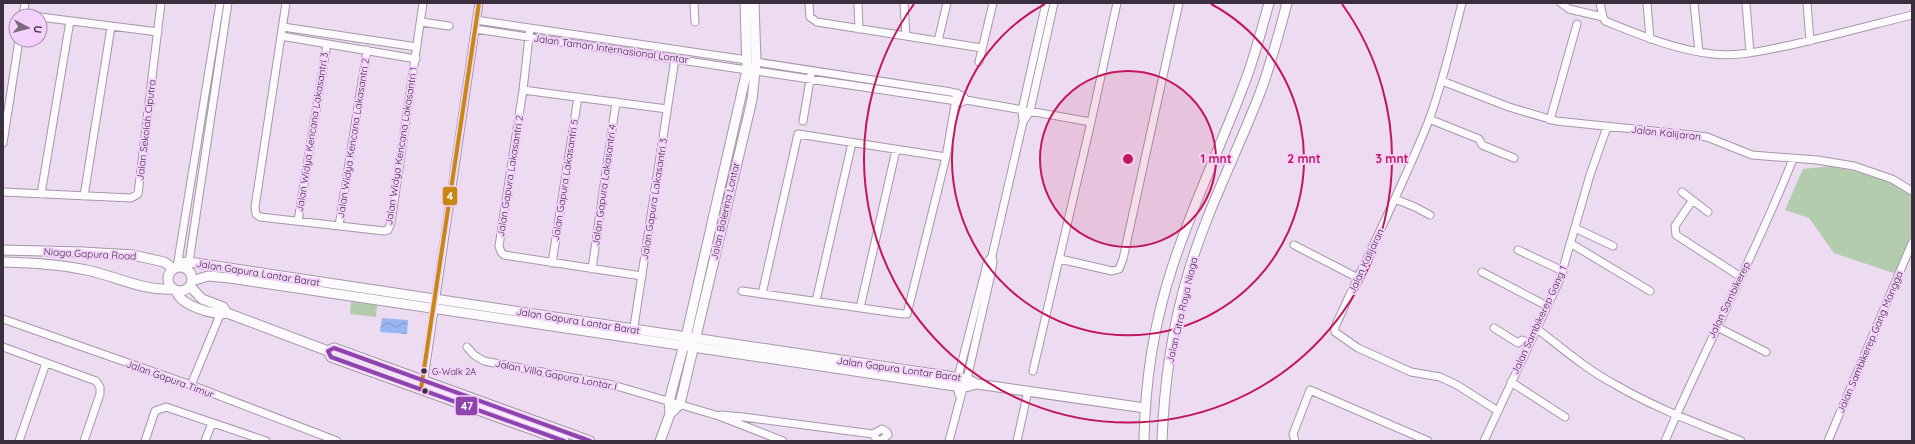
<svg xmlns="http://www.w3.org/2000/svg" width="1915" height="444" font-family="Quicksand,sans-serif">
	<style>
		.grass { fill: #b4ccae }
		.water { fill: url(#water-waves) }
		.lines { fill: none; stroke-linecap: round; stroke-linejoin: round }
		.minor-casing { stroke: #a697a8; stroke-width: 9 }
		.tertiary-casing { stroke: #a697a8; stroke-width: 11 }
		.minor { stroke: #fcfafd; stroke-width: 7 }
		.tertiary { stroke: #fcfafd; stroke-width: 9 }
		.bus-1-casing { stroke: #f3d1fb; stroke-width: 7 }
		.bus-2-casing { stroke: #f3d1fb; stroke-width: 7 }
		.bus-1 { stroke: #c88810; stroke-width: 4 }
		.bus-2 { stroke: #8e44ad; stroke-width: 4 }
		.ring { fill: none; stroke: #c2185b; stroke-width: 2 }
		.bus-dot { fill: #3b2e3e; stroke: #f3d1fb; stroke-width: 1.5 }
		.labels { text-anchor: middle; dominant-baseline: central; stroke-width: 4; stroke-linejoin: round; paint-order: stroke }
		.bus-label { font-size: 9px; fill: #3b2e3e; stroke: #f3d1fb; text-anchor: start }
		.street-label { font-size: 10px; fill: #3b2e3e; stroke: #f3d1fb }
		.centre { fill: #c2185b; stroke: #f3d1fb; stroke-width: 2 }
		.ring-label { font-size: 12px; text-anchor: middle; font-weight: bold; fill: #c2185b; stroke: #f3d1fb; stroke-width: 4; stroke-linejoin: round; paint-order: stroke }
		.line-badge { stroke: #f3d1fb; stroke-width: 1.5 }
		.badge-label { font-size: 11px; text-anchor: middle; font-weight: bold; fill: #fff }
	</style>
	<defs>
		<pattern id="water-waves" width="16" height="10" patternUnits="userSpaceOnUse"><rect width="16" height="10" fill="#99b6f4"/><path d="M0 5q4-4 8 0t8 0" fill="none" stroke="#7e94c7"/></pattern>
	</defs>
	<rect width="100%" height="100%" fill="#eddbf1"/>
	<path class="grass" d="M1830,166C1860,172 1887,178 1912,195V238L1896,274L1834,253L1809,218L1785,210L1803,169Z
		M351,302L377,305L376,317L350,314Z"/>
	<path class="water" d="M382,318L408,320L407,334L380,332Z"/>
	<g class="lines">
		<g class="minor-casing">
			<path id="minor" d="M286,3L255,207L256,214L260,217L384,231L388,230L391,223L423,3
				M694,3L695,22
				M809,3L810,17L817,22L982,48
				M858,3L859,29
				M904,3L906,36
				M1046,3L1022,110L1023,122L1030,111L1054,3
				M1462,3C1452,42 1443,82 1429,120C1401,191 1366,258 1335,327V332L1358,348L1411,372L1440,377L1457,385L1498,411
				M1561,3L1569,9L1603,17
				M1600,3L1603,17L1605,21C1640,35 1675,50 1713,54C1739,57 1765,50 1791,45C1831,36 1872,25 1912,15
				M1647,3L1650,39
				M1694,3L1699,52
				M1746,3L1750,53
				M1807,3L1810,41
				M24,15L34,16
				M23,16L25,3
				M40,17L158,32
				M476,20L747,60
				M421,22L449,26
				M283,27L417,47
				M530,28L523,90L499,246L501,252L504,255L642,276
				M475,29L747,70
				M281,36L416,59
				M938,41L947,3
				M756,62L951,92L963,96L966,100
				M979,62L993,3
				M756,71L950,100L962,102L966,100L1091,122
				M1442,81L1509,107L1556,121L1692,135L1707,137L1752,155L1817,160L1854,166L1892,179L1912,191
				M523,90L667,109
				M1429,119L1479,139L1482,145L1514,158
				M1550,120L1577,24
				M803,121L811,74
				M3,143L19,40
				M3,192L131,198L138,194L161,3
				M1682,192L1708,212
				M41,194L70,21
				M84,196L111,27
				M1395,199L1415,207L1430,215
				M1692,201L1675,226L1676,235L1741,277
				M298,221L327,44
				M339,226L367,50
				M1575,228L1613,246
				M1570,243L1650,291
				M1294,245L1358,278
				M1518,250L1563,271
				M1060,259L1112,271L1119,269L1123,259L1179,3
				M189,262L228,3
				M552,263L578,97
				M177,267L220,3
				M592,269L616,102
				M1482,272L1547,306
				M742,291L903,314H907L946,157L957,93
				M762,294L798,134L946,157
				M816,301L852,143
				M860,308L896,150
				M3,319L191,385L337,441
				M1717,327L1766,352
				M1494,328L1518,343L1522,340L1530,343
				M1536,328C1562,348 1587,370 1616,385C1655,408 1699,424 1741,441
				M633,333L675,59
				M3,347L96,381L100,387V394L84,441
				M467,347L474,355L484,361L613,385L719,416L783,441
				M1033,371L1091,122L1117,3
				M1511,382L1565,417
				M966,383L991,274L993,261L992,256
				M191,385L222,310
				M423,385L479,3
				M959,395L957,386L958,377L985,272L987,263L992,256L1023,122
				M721,415L743,417L873,434L878,441
				M873,434L882,429L887,432L888,435L880,441
				M19,441L46,363
				M145,441L155,411L166,407L266,441
				M205,441L212,423
				M949,441L962,392
				M1017,441L1028,391
				M1295,441L1293,434L1310,390L1428,441
				M1484,441L1560,279L1590,175L1607,127
				M1665,441C1706,346 1755,255 1793,159
				M1828,441L1912,243"/>
		</g>
		<g class="tertiary-casing">
			<path id="tertiary" d="M3,250L83,252L133,255L164,262L174,269
				M3,262C30,263 59,264 86,270C116,276 142,291 173,289
				M179,263L189,262L967,379L977,384
				M168 279a12 12 0 1 1 24 0a12 12 0 1 1-24 0Z
				M192,281L208,276L230,278L948,385L965,387L977,384L1145,408
				M190,286L202,299L223,307L227,313L328,351
				M176,291C178,295 180,299 184,301C193,308 217,316 227,313
				M670,414L669,401L686,337L747,70L745,3
				M564,441L331,357L328,351L334,348L590,441
				M660,441L670,414L680,404L752,100L756,62L754,3
				M1144,441C1145,383 1154,323 1172,268C1192,206 1220,148 1243,87C1254,60 1261,31 1269,3
				M1162,441C1164,385 1172,328 1188,274C1206,212 1237,153 1260,93C1271,64 1279,33 1287,3"/>
		</g>
		<use href="#minor" class="minor"/>
		<use href="#tertiary" class="tertiary"/>
		<g class="bus-1-casing">
			<path id="bus-1" d="M421,389L479,3"/>
		</g>
		<g class="bus-2-casing">
			<path id="bus-2" d="M564,441L331,357L328,351L334,348L590,441"/>
		</g>
		<use href="#bus-1" class="bus-1"/>
		<use href="#bus-2" class="bus-2"/>
	</g>
	<circle cx="1128" cy="159" r="88" fill="#c2185b" fill-opacity=".12"/>
	<g class="ring">
		<circle cx="1128" cy="159" r="88"/>
		<path d="M1211 4A176 176 0 1 1 1045 4"/>
		<path d="M1342 4A264 264 0 1 1 914 4"/>
	</g>
	<g class="bus-dot">
		<circle cx="424" cy="371" r="3.5"/>
		<circle cx="425" cy="391" r="3.5"/>
	</g>
	<g class="labels">
		<g class="bus-label">
			<text x="432" y="371">G-Walk 2A</text>
		</g>
		<g class="street-label">
			<text transform="translate(611 49) rotate(8)">Jalan Taman Internasional Lontar</text>
			<text transform="translate(146 130) rotate(-83)">Jalan Sekolah Ciputra</text>
			<text transform="translate(312 132) rotate(-81)">Jalan Widya Kencana Lakasantri 3</text>
			<text transform="translate(1666 133) rotate(6)">Jalan Kalijaran</text>
			<text transform="translate(353 138) rotate(-81)">Jalan Widya Kencana Lakasantri 2</text>
			<text transform="translate(401 146) rotate(-81)">Jalan Widya Kencana Lakasantri 1</text>
			<text transform="translate(510 176) rotate(-81)">Jalan Gapura Lakasantri 2</text>
			<text transform="translate(565 180) rotate(-81)">Jalan Gapura Lakasantri 5</text>
			<text transform="translate(604 185) rotate(-82)">Jalan Gapura Lakasantri 4</text>
			<text transform="translate(654 199) rotate(-81)">Jalan Gapura Lakasantri 3</text>
			<text transform="translate(725 211) rotate(-77)">Jalan Balerina Lontar</text>
			<text transform="translate(90 254) rotate(3)">Niaga Gapura Road</text>
			<text transform="translate(1366 261) rotate(-65)">Jalan Kalijaran</text>
			<text transform="translate(258 273) rotate(9)">Jalan Gapura Lontar Barat</text>
			<text transform="translate(1729 300) rotate(-64)">Jalan Sambikerep</text>
			<text transform="translate(1182 310) rotate(-77)">Jalan Citra Raya Niaga</text>
			<text transform="translate(1539 320) rotate(-65)">Jalan Sambikerep Gang 1</text>
			<text transform="translate(578 321) rotate(9)">Jalan Gapura Lontar Barat</text>
			<text transform="translate(1870 342) rotate(-67)">Jalan Sambikerep Gang Mangga</text>
			<text transform="translate(899 369) rotate(8)">Jalan Gapura Lontar Barat</text>
			<text transform="translate(556 375) rotate(11)">Jalan Villa Gapura Lontar I</text>
			<text transform="translate(170 379) rotate(20)">Jalan Gapura Timur</text>
		</g>
	</g>
	<circle cx="1128" cy="159" r="6" class="centre"/>
	<g class="ring-label">
		<text x="1216" y="163">1 mnt</text>
		<text x="1304" y="163">2 mnt</text>
		<text x="1392" y="163">3 mnt</text>
	</g>
	<g class="line-badge">
		<rect x="442" y="186" width="16" height="20" rx="4" fill="#c88810"/>
		<rect x="455" y="396" width="23" height="20" rx="4" fill="#8e44ad"/>
	</g>
	<g class="badge-label">
		<text x="450" y="200">4</text>
		<text x="467" y="410">47</text>
	</g>
	<rect width="1915" height="444" fill="none" stroke="#3b2e3e" stroke-width="8"/>
	<g transform="translate(28 28) rotate(97)"><circle r="19" fill="#f3d1fb" stroke="#a990af"/>
	<path d="M0-3L7 15L0 10L-7 15Z" fill="#796b7d"/>
	<text y="-6" font-size="11" font-weight="bold" text-anchor="middle" fill="#3b2e3e">U</text>
	</g>
</svg>
